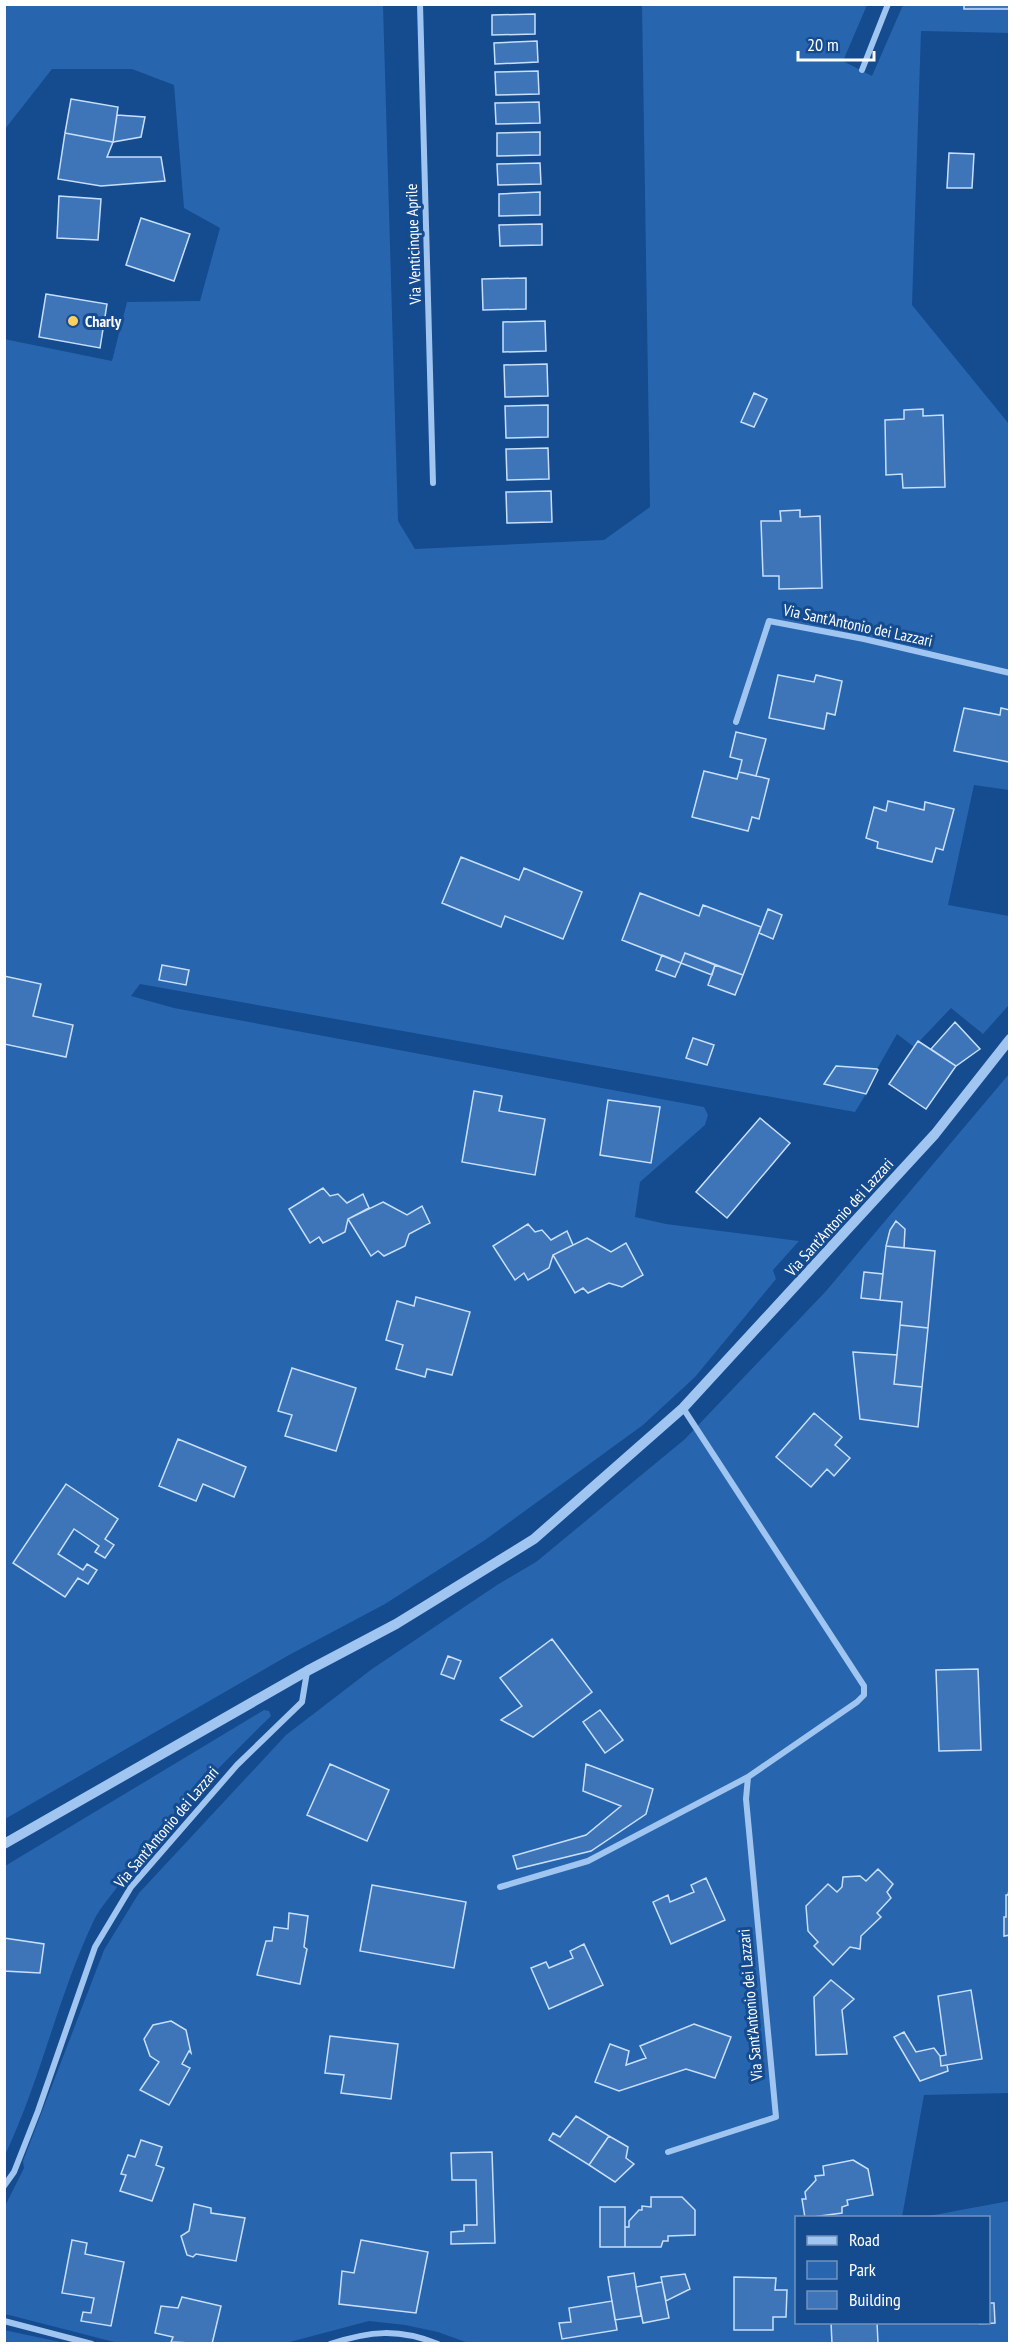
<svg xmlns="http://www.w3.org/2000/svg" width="1014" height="2348" font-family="'PT Sans Narrow',sans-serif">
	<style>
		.green { fill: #2765ae }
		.building { fill: #3d75b8; stroke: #c7dffc; stroke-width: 1.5 }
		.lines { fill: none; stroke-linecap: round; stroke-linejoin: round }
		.minor { stroke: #a0c5f0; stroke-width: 6 }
		.tertiary { stroke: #a0c5f0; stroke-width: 10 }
		.poi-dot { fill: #ffcf60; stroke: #154b8f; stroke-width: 2 }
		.labels { text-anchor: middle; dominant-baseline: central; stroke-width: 6; stroke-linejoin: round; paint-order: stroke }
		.street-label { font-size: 16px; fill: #fff; stroke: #154b8f }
		.poi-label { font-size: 16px; font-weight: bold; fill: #fff; stroke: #154b8f; text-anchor: start }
	</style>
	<rect width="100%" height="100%" fill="#154b8f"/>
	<path class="green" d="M5,5H383L398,521L415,549L604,540L650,507L642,5H867L843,61L872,76L903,5H1009V33L921,31L912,305L1009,424V790L974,785L948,905L1009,916V1005L983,1034L951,1008L914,1047L897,1034L877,1069L836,1066L825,1084L866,1094L855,1112L140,984L131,996L174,1008L704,1107L708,1115L705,1125L640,1182L635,1217L666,1224L799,1241L773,1270L776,1279L695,1377L643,1425L485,1540L385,1604L289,1655L5,1819L4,339L112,361L127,302L200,301L220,228L184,208L174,85L132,69H52L5,129Z
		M1009,1074V2093L924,2095L902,2217L796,2218V2322H988V2218L923,2217L1009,2201V2343L471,2344L438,2332L405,2325L369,2321L286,2343L122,2344L5,2314V2206L24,2168L23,2161L104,1950L139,1893L286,1735L372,1669L497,1585L536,1562L685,1439L826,1291Z
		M264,1710L269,1711L271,1716C217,1769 161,1824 118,1886C110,1897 100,1908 94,1920C58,1996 41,2079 5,2155V1866Z
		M4,2330L65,2343H5Z"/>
	<path class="building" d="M964,4H1010V9H964Z
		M535,14V34L492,35V15Z
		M537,41L538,62L495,64L494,43Z
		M538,71L539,94L496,95L495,72Z
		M71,99L118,107L113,142L65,133Z
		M539,102L540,123L496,124L495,103Z
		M117,115L145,117L141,137L113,142Z
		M540,132V155L497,156V133Z
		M65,133L113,142L107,157H161L165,181L101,186L58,179Z
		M949,153L974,154L972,188H947Z
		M540,163L541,184L498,185L497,164Z
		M540,192V215L499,216V194Z
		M59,196L101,199L98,240L57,238Z
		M141,218L190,234L174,281L126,265Z
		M542,224V245L500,246L499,225Z
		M526,278V309L483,310L482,279Z
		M46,294L107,304L100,348L39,337Z
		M545,321L546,351L503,352V322Z
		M547,364L548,396L505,397L504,365Z
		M754,393L767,399L754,427L741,422Z
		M548,405V437L506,438L505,406Z
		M923,409V416L943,415L945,487L903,488L902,474L886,475L885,420L904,419V410Z
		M548,448L549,479L507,480L506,449Z
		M551,491L552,522L507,523L506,492Z
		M800,510V517L820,516L822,588L779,589V576H763L761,521H781L780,511Z
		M778,675L814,682L816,675L842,681L835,715L827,713L824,729L769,718Z
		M964,708L1000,715L1001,708L1010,710L1009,762L954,751Z
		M736,732L766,739L756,776L739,772L742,760L730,757Z
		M704,771L737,779L739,772L769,779L759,819L752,817L748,831L692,817Z
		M888,801L924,810L925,802L954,809L943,850L936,848L932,862L877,848L878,842L866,838L874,807L886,811Z
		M461,857L519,880L524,868L582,892L563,939L505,916L501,927L442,903Z
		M640,893L699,916L703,905L761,927L743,975L685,953L681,963L622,940Z
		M768,909L782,915L773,939L759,933Z
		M685,953L715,965L712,975L681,963Z
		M662,955L681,963L675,977L656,970Z
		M162,965L189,970L186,985L159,980Z
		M715,965L743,975L735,995L708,985Z
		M4,976L41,984L33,1016L73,1025L66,1057L4,1044Z
		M955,1022L980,1049L956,1066L931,1049Z
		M693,1038L714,1045L707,1065L686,1058Z
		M918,1041L956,1066L926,1109L889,1084Z
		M836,1066L877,1069L878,1070L866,1094L824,1084Z
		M474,1091L502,1096L499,1111L545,1119L535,1175L462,1162Z
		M608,1100L660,1107L651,1163L600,1155Z
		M760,1118L790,1143L727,1218L696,1192Z
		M323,1188L330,1196L338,1194L347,1203L363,1194L369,1208L348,1219L345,1232L323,1243L319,1237L310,1243L289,1209Z
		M383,1202L407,1215L422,1206L430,1223L409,1234L405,1246L384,1256L378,1251L371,1256L348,1219Z
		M896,1221L905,1229L904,1248L886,1246L890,1230Z
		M528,1224L535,1232L542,1230L551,1240L567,1231L573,1245L553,1255L549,1268L528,1280L524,1273L515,1280L493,1246Z
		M587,1238L611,1252L626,1243L643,1275L622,1287L609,1283L588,1293L583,1288L575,1293L553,1255Z
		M886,1246L935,1251L928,1328L900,1325L902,1302L880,1300Z
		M864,1272L883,1274L880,1300L861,1298Z
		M416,1297L470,1312L452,1375L427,1369L425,1377L396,1369L403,1345L386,1340L397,1301L414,1306Z
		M900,1325L928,1328L922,1387L894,1384Z
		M853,1352L897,1355L894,1384L922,1387L918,1427L860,1419Z
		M292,1368L356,1388L336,1451L285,1436L292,1415L278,1411Z
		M814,1413L842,1437L835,1445L850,1458L834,1476L827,1469L811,1487L776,1457Z
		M178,1439L246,1467L234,1497L203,1484L196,1501L159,1486Z
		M66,1484L118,1519L105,1539L114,1545L105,1558L95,1552L99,1546L74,1529L58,1554L83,1570L87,1564L97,1570L88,1584L78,1578L65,1597L13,1563Z
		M552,1639L592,1692L533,1737L501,1720L522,1706L500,1678Z
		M448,1656L461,1661L454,1679L441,1674Z
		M978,1669L981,1750L939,1751L936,1670Z
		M600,1710L623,1740L605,1753L583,1722Z
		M330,1764L389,1790L367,1841L307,1815Z
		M586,1764L653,1789L646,1814L591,1851L517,1869L513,1856L586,1835L621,1806L583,1791Z
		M878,1869L893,1884L887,1892L891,1898L877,1913L881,1917L861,1936L860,1949L850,1947L833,1965L814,1946L818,1942L808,1931L806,1906L828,1884L837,1892L842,1887L843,1877L860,1876L866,1881Z
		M706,1878L725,1920L671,1944L653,1902L668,1895L670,1902L694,1892L691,1885Z
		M372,1885L466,1902L454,1968L360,1951Z
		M1010,1885V1935L1004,1936V1917H1006V1895H1008Z
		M289,1913L308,1916L304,1947L307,1949L300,1984L257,1975L266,1941H272L274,1927L288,1929Z
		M4,1938L44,1944L40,1973L4,1971Z
		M584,1944L603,1985L549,2009L531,1968L546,1962L549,1968L573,1958L570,1951Z
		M831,1980L854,1999L842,2010L847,2054L816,2055L814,1997Z
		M971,1990L982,2059L941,2066L940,2056L946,2055L938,1996Z
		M171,2021L186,2030L191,2053L189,2051L182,2064L190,2068L169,2105L140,2090L159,2062L150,2056L144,2039L153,2025Z
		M694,2024L731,2037L715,2078L686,2069L619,2091L595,2082L610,2044L629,2051L626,2065L646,2058L640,2046Z
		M904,2032L916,2052L934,2048L940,2056L941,2066L947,2065L948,2071L920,2081L894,2037Z
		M330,2036L398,2044L391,2099L341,2093L344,2075L325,2073Z
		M576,2116L609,2136L589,2165L549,2140L553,2133L560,2137Z
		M609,2136L628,2147L626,2158L634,2164L615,2182L589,2165Z
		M141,2140L162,2147L156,2165L164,2168L152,2201L120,2191L126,2175L121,2174L128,2155L135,2157Z
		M492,2152L495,2243L451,2244V2232L464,2231V2225H477L476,2180H452L451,2153Z
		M853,2160L868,2169L873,2195L847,2200L848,2205L842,2207V2213L805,2218L802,2199H806L805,2192L816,2180L815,2176L824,2175L823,2166Z
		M651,2197H682L695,2210V2235L668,2236V2241H663L661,2247H625V2227H629V2221L639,2210H642V2206L651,2207Z
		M194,2204L211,2208V2213L245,2218L236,2261L196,2254L193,2257L187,2255L181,2236L189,2231Z
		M600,2207H625V2247H600Z
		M72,2240L87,2243L85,2254L124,2262L111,2326L81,2321L83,2312L91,2313L94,2298L62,2293Z
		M361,2240L428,2252L416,2313L339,2304L342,2271L354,2273Z
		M634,2273L641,2316L615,2320L608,2277Z
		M685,2274L690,2289L666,2301L661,2277Z
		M734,2277L776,2278L775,2290H787L786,2317H773V2330H734Z
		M662,2282L669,2318L643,2323L636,2287Z
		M182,2297L221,2306L212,2344L171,2342L173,2337L155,2333L161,2306L178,2308Z
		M612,2301L617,2330L562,2339L559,2323L571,2322L569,2308Z
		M988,2303H994L995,2323L979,2324L988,2322Z
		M831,2322H877L878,2343L832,2344Z"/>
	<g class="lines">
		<path class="minor" d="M420,4L433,483
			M862,70L888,4
			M736,722L769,621L864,639L1010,673
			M500,1887L588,1861L748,1777
			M668,2152L776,2117L746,1799L748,1777L857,1702L864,1695V1686L683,1408
			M4,2186L14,2172L38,2111L95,1947L131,1887L237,1765L302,1702L307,1672
			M4,2321L92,2344
			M330,2344C370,2331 398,2328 438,2344"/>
		<path class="tertiary" d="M4,1844L307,1671L396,1624L534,1539L683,1408L935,1134L1010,1039"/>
	</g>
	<circle class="poi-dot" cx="73" cy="321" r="6"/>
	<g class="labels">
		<g class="street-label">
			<text transform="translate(413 244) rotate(-92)">Via Venticinque Aprile</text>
			<text transform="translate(858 625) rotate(12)">Via Sant'Antonio dei Lazzari</text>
			<text transform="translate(839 1217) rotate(-48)">Via Sant'Antonio dei Lazzari</text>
			<text transform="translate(166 1827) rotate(-50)">Via Sant'Antonio dei Lazzari</text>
			<text transform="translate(750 2005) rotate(-95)">Via Sant'Antonio dei Lazzari</text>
		</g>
		<g class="poi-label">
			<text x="85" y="321">Charly</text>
		</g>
	</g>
	<rect width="1014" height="2348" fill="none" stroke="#ffffff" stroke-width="12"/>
	<rect x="795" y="2216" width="195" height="108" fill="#154b8f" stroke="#7393bc" stroke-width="1.5"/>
	<rect x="807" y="2236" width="30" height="9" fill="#a0c5f0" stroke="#7393bc" stroke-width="1.5"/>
	<text x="849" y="2246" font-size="18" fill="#ffffff">Road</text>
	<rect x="807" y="2261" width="30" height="18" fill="#2765ae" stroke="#7393bc" stroke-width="1.5"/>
	<text x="849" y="2276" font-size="18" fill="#ffffff">Park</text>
	<rect x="807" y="2291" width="30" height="18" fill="#3d75b8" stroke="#7393bc" stroke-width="1.5"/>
	<text x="849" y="2306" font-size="18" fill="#ffffff">Building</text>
	<path d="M798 51v9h76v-9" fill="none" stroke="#ffffff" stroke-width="3"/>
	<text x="807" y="51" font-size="18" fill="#ffffff" stroke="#154b8f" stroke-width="4.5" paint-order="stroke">20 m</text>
</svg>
